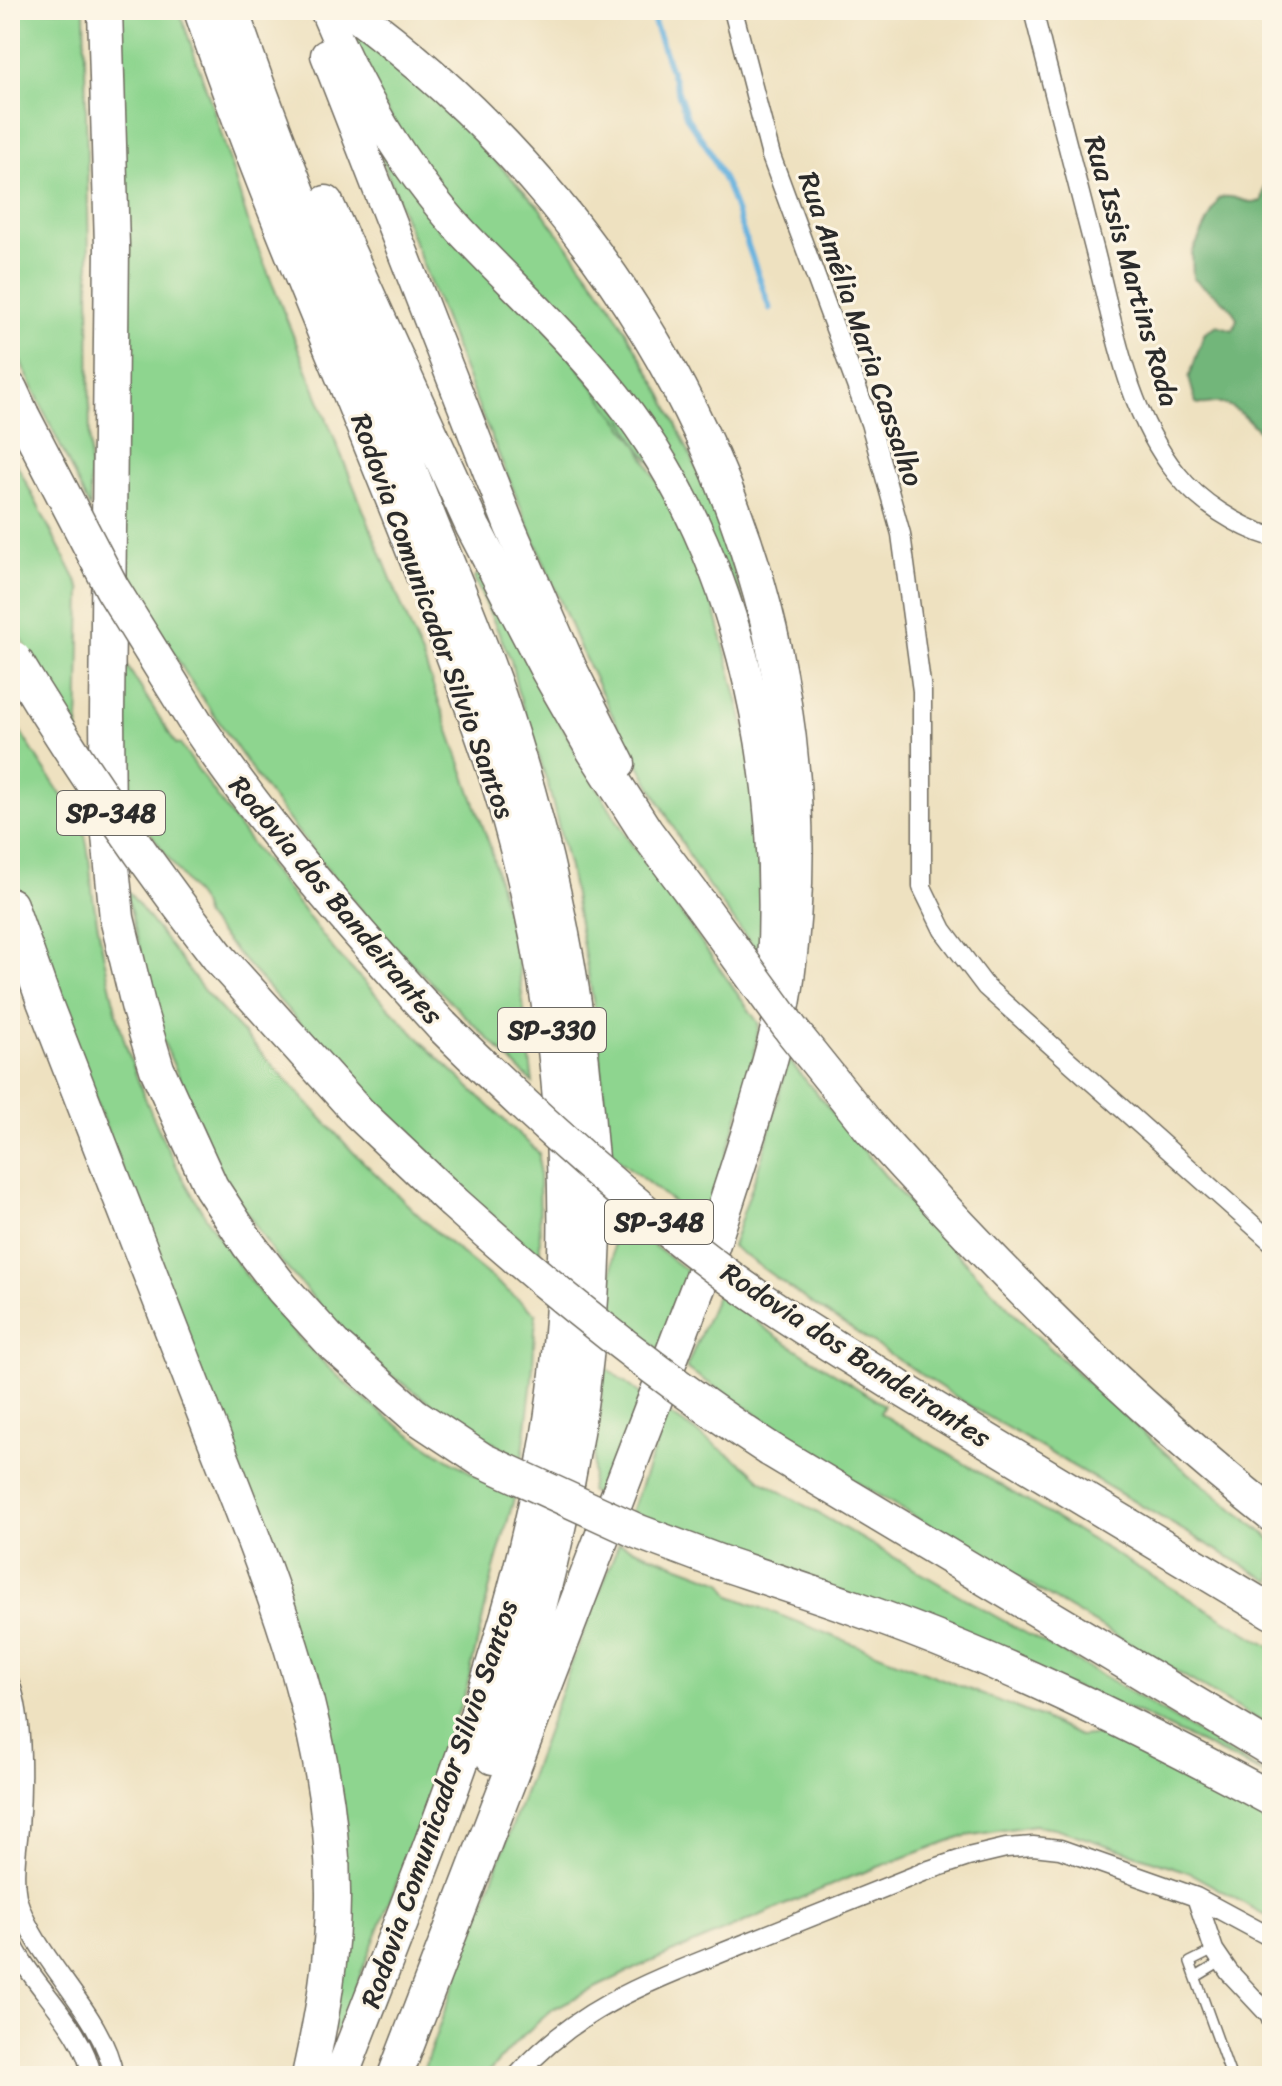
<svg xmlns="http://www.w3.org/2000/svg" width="1282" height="2086" font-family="Sriracha,sans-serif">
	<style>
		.green { fill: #8ed58f; stroke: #5c805d; stroke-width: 2 }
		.forest { fill: #72b67a; stroke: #4e7052; stroke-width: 2 }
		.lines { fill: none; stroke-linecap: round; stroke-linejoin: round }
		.stream { stroke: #65b1de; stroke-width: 6 }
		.service-casing { stroke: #6f6b5f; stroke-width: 12 }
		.minor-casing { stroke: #6f6b5f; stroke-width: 21 }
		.trunk-casing { stroke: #6f6b5f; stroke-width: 33 }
		.motorway-casing { stroke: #6f6b5f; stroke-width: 37 }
		.service { stroke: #fff; stroke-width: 9 }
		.minor { stroke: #fff; stroke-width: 18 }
		.trunk { stroke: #fff; stroke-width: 30 }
		.motorway { stroke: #fff; stroke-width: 34 }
		.motorway-bridge-casing { stroke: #6f6b5f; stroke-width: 37; stroke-linecap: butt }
		.motorway-bridge { stroke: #fff; stroke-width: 34 }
		.labels { text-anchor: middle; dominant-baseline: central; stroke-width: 6; stroke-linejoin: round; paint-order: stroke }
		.shield { fill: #fcf5e5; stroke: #6a6863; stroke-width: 2 }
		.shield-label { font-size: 26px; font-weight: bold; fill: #2b2b2b }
		.street-label { font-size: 28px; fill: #2b2b2b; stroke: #fcf5e5 }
	</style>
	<rect width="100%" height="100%" fill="#fcf5e5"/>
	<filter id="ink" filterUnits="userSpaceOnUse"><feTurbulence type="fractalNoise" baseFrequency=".0125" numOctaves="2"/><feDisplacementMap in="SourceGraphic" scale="16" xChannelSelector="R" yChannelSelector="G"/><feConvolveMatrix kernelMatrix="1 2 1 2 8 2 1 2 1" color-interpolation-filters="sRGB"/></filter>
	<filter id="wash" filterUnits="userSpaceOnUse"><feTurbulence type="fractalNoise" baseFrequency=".006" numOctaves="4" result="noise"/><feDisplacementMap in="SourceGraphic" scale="32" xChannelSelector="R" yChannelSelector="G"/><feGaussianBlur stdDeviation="1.8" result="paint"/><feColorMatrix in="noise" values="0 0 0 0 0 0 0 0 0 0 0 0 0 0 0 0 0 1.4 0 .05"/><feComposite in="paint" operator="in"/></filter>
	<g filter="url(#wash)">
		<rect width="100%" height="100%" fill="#eee1c0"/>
		<path class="green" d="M10,10H84L89,259L90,509L10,339Z
			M116,10H179L217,120L250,228L426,666L491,849L518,963L533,1083L377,929L314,853L263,786L188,677L119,562Z
			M335,17L436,98L538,206L609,302L663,396L707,491L747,612L739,615L708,537L481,240L412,155Z
			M373,137L617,407L704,569L755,766L765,963L697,870L617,725L580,648L479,408Z
			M10,451L81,590L78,735L10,619Z
			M480,573L579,757L630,842L759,1024L752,1069L705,1227L610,1153L595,1012L569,868L548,785L517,689L511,660L474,578Z
			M117,650L176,744H180L240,829L338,955L429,1049L539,1153L540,1258L396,1131L204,916L203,906L119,789Z
			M10,715C27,742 44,769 62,796C69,807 81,820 84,832C91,855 90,881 94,904C102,951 112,1000 126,1046C189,1240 330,1408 515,1495L494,1569L467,1687L407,1857L339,2029L332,2030L340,1838L167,1282L10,885Z
			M125,887L205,992L353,1152L438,1234L536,1314L532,1380L522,1460L454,1420L366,1357L274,1254L222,1175L160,1034Z
			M788,1059L897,1190L1026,1326L1180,1466L1272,1540V1582L970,1406L808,1301L732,1246L765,1148Z
			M614,1216L690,1273L660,1350L611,1313Z
			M718,1293L776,1336L884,1405L880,1413L1272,1648V1728L780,1437L776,1427L686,1368Z
			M605,1367L642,1395L603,1498L590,1492Z
			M668,1413L747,1467L761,1480L995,1616L1105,1677L1272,1778L1141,1714L731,1553L732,1547L631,1512Z
			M619,1543L722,1582L731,1596L1042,1718L1079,1736L1105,1734L1272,1821V1919L1188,1872L1055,1828L1034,1825L960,1837L848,1878L636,1968L554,2008L519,2039L485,2076H421L572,1662Z"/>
		<path class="forest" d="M1272,149V444C1258,431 1241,408 1221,403C1212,401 1206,407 1196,403L1189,378L1204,334L1217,325L1233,330L1237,319C1228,298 1210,294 1193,278L1192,253L1219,198C1235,193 1246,206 1262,201Z"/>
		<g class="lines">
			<path class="stream" d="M650,10L687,118L708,148L729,191L770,309"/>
		</g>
	</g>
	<g filter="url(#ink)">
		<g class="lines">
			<g class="service-casing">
				<path id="service" d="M1214,1950L1190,1962L1231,2076
					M1196,1977L1221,1962
					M1265,2016L1272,2036"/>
			</g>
			<g class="minor-casing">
				<path id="minor" d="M733,10L771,156L870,423L901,534L922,691V887L943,930L986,987L1272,1242
					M1033,10C1053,91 1074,172 1095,252C1114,327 1127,412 1177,474C1199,502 1237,526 1272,537
					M10,1683C24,1718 22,1789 19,1828C17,1851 12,1878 18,1901C37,1962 103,2013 114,2076
					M1196,1897L1214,1950L1229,1972L1272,2018
					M10,1938C30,1985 83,2025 92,2076
					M517,2076C580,2004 660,1978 746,1943C806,1919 866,1895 926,1871L968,1857L1006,1848L1033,1846L1060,1849L1196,1897L1272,1938"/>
			</g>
			<g class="trunk-casing">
				<path id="trunk" d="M325,10C357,89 403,168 461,231C508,281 559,327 603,380C738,539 783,763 772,966
					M326,55L510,527L572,669L620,764"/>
			</g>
			<g class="motorway-casing">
				<path id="motorway" d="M105,10L112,246L107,715L108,825L117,918L139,1009L157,1069L211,1187L249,1245L282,1288L334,1345L414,1415
					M201,10C270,216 363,414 439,617C464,685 491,752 510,822C568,1032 583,1254 543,1468C504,1678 417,1878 341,2076
					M231,10C290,183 363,351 430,521C455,583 482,645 503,709C546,840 575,973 587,1111C589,1144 594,1178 594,1211C594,1398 554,1581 493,1757
					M350,10C656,233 838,599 787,979C780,1032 764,1081 749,1132C733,1182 717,1232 700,1282L395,2076
					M326,203L473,527L547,669L594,751L646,832L700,904
					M10,389L22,415
					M197,725C270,833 354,930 442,1026
					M10,905L44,1001C95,1133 147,1265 198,1397C260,1558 334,1720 333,1896C333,1957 322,2017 309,2076
					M220,959L359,1113L452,1201
					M871,1129C996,1268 1126,1399 1272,1515
					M900,1388L1272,1612
					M771,1450L1272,1750
					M719,1562C800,1589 881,1615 960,1648C1067,1692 1170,1744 1272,1799"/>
			</g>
			<use href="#service" class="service"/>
			<use href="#minor" class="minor"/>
			<use href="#trunk" class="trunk"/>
			<use href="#motorway" class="motorway"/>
			<g class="motorway-bridge-casing">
				<path id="motorway-bridge" d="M22,415L112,588L197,725
					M14,659C77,764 145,863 220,959
					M700,904L793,1032L871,1129
					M442,1026C534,1117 631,1206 736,1282C789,1320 845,1353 900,1388
					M452,1201C553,1292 657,1376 771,1450
					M414,1415L482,1460L639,1532L719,1562"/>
			</g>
			<use href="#motorway-bridge" class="motorway-bridge"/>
		</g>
	</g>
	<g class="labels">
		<g class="shield">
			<rect x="57" y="791" width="108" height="44" rx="6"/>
			<rect x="498" y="1008" width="108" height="44" rx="6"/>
			<rect x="605" y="1200" width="108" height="44" rx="6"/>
		</g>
		<g class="shield-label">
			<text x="111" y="813">SP-348</text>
			<text x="552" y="1030">SP-330</text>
			<text x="659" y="1222">SP-348</text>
		</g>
		<g class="street-label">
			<text transform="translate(1132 271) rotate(74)">Rua Issis Martins Roda</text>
			<text transform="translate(861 329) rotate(71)">Rua Amélia Maria Cassalho</text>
			<text transform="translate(433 616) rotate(70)">Rodovia Comunicador Silvio Santos</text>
			<text transform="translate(336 900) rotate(50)">Rodovia dos Bandeirantes</text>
			<text transform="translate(856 1355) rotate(33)">Rodovia dos Bandeirantes</text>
			<text transform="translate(439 1804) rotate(-71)">Rodovia Comunicador Silvio Santos</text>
		</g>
	</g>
	<rect width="1282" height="2086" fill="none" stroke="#fcf5e5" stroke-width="40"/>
</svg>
